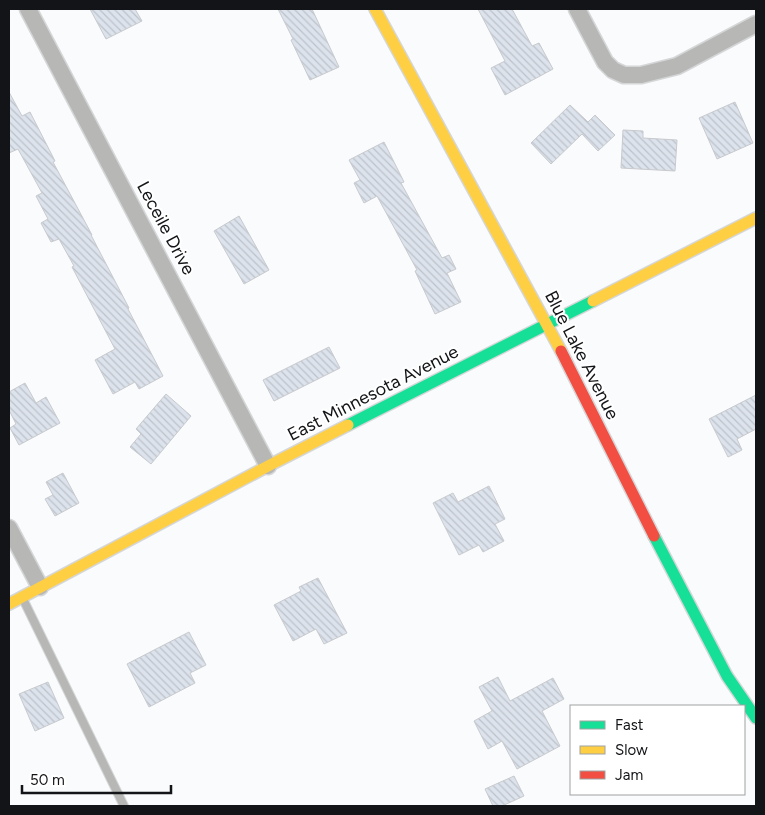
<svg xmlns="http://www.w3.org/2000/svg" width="765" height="815" font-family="Figtree,sans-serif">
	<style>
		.building { fill: url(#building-back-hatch); stroke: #c8cacd }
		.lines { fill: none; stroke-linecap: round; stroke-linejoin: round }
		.lane-casing { stroke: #d5d6d7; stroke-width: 10 }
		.street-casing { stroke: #d5d6d7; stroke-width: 19 }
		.fast-casing { stroke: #d5d6d7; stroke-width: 14 }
		.slow-casing { stroke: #d5d6d7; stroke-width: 14 }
		.jam-casing { stroke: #d5d6d7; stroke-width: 14 }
		.lane { stroke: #b7b8b6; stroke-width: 8 }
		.street { stroke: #b7b8b6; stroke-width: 16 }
		.fast { stroke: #16e098; stroke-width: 11 }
		.slow { stroke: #ffcf43; stroke-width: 11 }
		.jam { stroke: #f24e42; stroke-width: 11 }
		.labels { text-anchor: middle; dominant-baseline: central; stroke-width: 4; stroke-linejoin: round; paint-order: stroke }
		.street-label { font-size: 18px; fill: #121417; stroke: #fff }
	</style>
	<defs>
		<pattern id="building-back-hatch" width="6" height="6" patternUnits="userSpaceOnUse" patternTransform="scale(1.25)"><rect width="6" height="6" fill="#dde3ec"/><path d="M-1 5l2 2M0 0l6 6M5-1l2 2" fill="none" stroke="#bdc2ca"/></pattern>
	</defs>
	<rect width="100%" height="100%" fill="#f9fbfd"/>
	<path class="building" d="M90,9H135L142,21L106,39Z
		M278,9H312L339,67L310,80L291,40L293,39Z
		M478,9H512L532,46L539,43L553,69L505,95L491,68L505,61Z
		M9,92L22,116L30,112L55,161L53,162L92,235H91L129,308L128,309L163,376L139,389L135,382L113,394L95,360L115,349L72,267L74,266L59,239L51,242L41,223L48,219L36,196L42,193L18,149L9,153Z
		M735,102L753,143L717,159L699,118Z
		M570,105L588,122L595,115L615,135L598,151L582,134L551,164L531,143Z
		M623,130L643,131V138L677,140L675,171L621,168Z
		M384,142L404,182L401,183L442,258L449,255L456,269L447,273L461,302L435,314L415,271L417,270L377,196L364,203L354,183L360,180L349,160Z
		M239,216L269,270L244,284L214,231Z
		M329,347L340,368L274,401L263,380Z
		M25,383L36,403L46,397L60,423L19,445L10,428L16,424L9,410V392Z
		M166,394L191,416L151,464L130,447L141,434L136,429Z
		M756,395V429L737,439L742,450L728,457L709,419Z
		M63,473L79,503L55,516L45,499L53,495L46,482Z
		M489,486L505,519L495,524L504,541L483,552L479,545L459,555L433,503L453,493L458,502Z
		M318,578L347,633L324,644L316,629L293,641L274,605L301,591L299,587Z
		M189,632L206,665L190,673L195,683L149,707L127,664Z
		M498,677L510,701L553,678L564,699L542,711L560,746L517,769L502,741L488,749L474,721L492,711L479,687Z
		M48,682L64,718L35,731L19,694Z
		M514,776L524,796L502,806H493L485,789Z"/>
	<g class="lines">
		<g class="lane-casing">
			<path id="lane" d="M23,599L124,806"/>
		</g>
		<g class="street-casing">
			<path id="street" d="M28,9L268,466
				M577,9L605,62L613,70L624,75H641L677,66L756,24
				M9,528L40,587"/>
		</g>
		<g class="fast-casing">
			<path id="fast" d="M348,425L593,301
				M654,536L727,676L756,718"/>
		</g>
		<g class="slow-casing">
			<path id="slow" d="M375,9L561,351
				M593,301L756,218
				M9,604L268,466L348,425"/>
		</g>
		<g class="jam-casing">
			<path id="jam" d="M561,351L654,536"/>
		</g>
		<use href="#lane" class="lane"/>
		<use href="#street" class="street"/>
		<use href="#fast" class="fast"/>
		<use href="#slow" class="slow"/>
		<use href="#jam" class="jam"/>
	</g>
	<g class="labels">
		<g class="street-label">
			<text transform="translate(166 228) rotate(62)">Leceile Drive</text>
			<text transform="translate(582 355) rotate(63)">Blue Lake Avenue</text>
			<text transform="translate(373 393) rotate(-27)">East Minnesota Avenue</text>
		</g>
	</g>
	<rect width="765" height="815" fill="none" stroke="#121417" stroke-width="20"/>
	<rect x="570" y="705" width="175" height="90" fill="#ffffff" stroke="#a0a1a2"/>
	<rect x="580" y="721" width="25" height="8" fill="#16e098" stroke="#a0a1a2"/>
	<text x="615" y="730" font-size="15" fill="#121417">Fast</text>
	<rect x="580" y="746" width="25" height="8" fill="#ffcf43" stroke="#a0a1a2"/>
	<text x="615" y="755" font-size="15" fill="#121417">Slow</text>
	<rect x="580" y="771" width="25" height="8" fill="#f24e42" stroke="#a0a1a2"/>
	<text x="615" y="780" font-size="15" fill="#121417">Jam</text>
	<path d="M22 785v8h149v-8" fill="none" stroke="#121417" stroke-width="2.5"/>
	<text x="30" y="785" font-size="15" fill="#121417" stroke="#ffffff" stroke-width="4" paint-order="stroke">50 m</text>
</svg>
